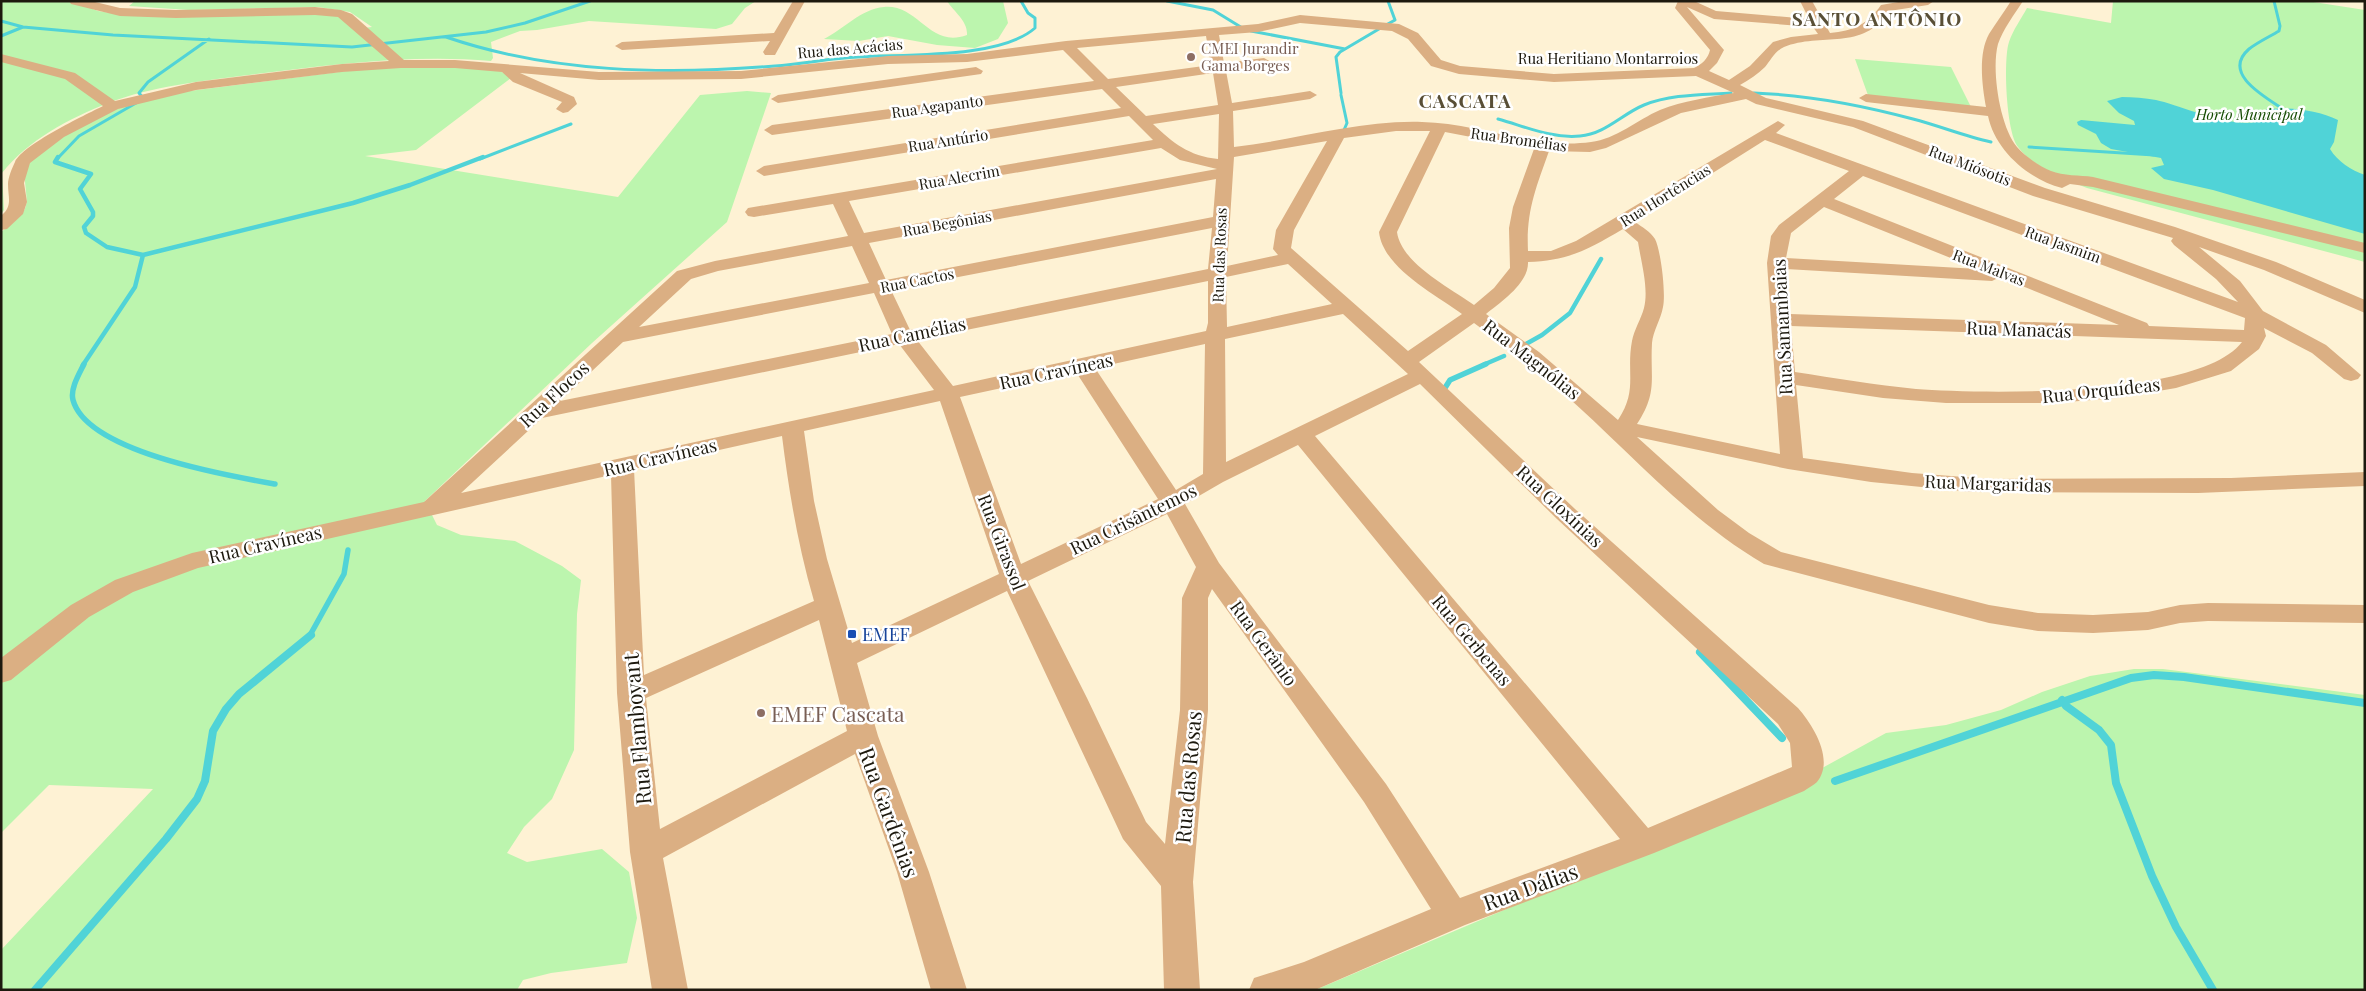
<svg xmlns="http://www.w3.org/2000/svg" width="2366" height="991" font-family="'Playfair Display',serif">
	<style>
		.green { fill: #bcf5ae }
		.water { fill: #50d3d7 }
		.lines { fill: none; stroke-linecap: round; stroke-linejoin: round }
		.stream-far3 { stroke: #50d3d7; stroke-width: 3 }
		.stream-far2 { stroke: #50d3d7; stroke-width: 4.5 }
		.stream-far1 { stroke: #50d3d7; stroke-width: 5.5 }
		.stream { stroke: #50d3d7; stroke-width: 8 }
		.minor { fill: #dbaf83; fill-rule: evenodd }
		.education-dot { fill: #8d6e63; stroke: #fff; stroke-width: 2 }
		.transit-dot { fill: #1a4fb4; stroke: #fff; stroke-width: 2 }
		.labels { text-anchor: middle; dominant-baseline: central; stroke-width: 5; stroke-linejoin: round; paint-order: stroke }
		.far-street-label { font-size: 15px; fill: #1d190e; stroke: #fff }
		.far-education-label { font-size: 15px; fill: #785e54; stroke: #fff; text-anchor: start }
		.far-park-label { font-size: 15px; font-style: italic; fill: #144b01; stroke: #fff }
		.street-label { font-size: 18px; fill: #1d190e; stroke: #fff }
		.transit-label { font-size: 18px; fill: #164399; stroke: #fff; text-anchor: start }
		.far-district-label { font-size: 19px; font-weight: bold; letter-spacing: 1px; fill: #594f36; stroke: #fff }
		.near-education-label { font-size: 21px; fill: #785e54; stroke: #fff; text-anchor: start }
		.near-street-label { font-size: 21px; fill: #1d190e; stroke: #fff }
	</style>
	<rect width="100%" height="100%" fill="#fef2d4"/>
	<path class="green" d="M1,1H72L98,11L117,14C188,13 259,12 330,15C347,16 347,31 372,27L350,12L318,7L189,10L129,6L135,1H756L745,8L732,24L716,29L589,21L537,30L520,31L491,42L493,58L491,61C411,54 328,65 249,75C202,81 153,86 108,103C70,118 28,140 2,173L4,210L1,214Z
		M947,1H1003L1008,23L998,39L975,48L937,45L888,36L859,41L824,39C844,29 861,9 884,7C919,4 929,49 967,35C968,21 954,12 947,1Z
		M2113,1H2307L2365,10V262L2087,188C2063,178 2034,168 2018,147C2006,133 2003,59 2009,42C2013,30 2021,19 2027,8L2111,23Z
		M1855,59L1951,67L1971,107L1869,98Z
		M371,68H496L511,78L416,150L365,156L618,197L700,95L747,91L771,93L727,222L592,343L425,501L437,525L461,535L515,541L562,566L581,580L577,614L574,750L552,799L524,827L507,853L527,862L602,849L629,872L637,918L627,963L551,973L523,980L517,990H1V950L153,789L49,785L1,833V232C35,207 26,207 24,169L35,156L93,117L158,95Z
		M2134,669H2163L2365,695V990H1315L1762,801L1886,733L1946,725L2001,710L2042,692L2090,676Z"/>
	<path class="water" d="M2122,97C2133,97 2145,98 2156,100C2180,105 2244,134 2264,118V112L2267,109C2289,107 2318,110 2338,120L2334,142L2330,149C2338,162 2351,170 2365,175V234L2213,190L2164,179L2151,168L2164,165L2161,158L2111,149L2101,143L2096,134L2078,125L2077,122L2081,120L2135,125L2134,121L2119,113L2107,101Z"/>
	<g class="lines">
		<path class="stream-far3" d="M1167,1L1213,10L1244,29
			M2274,1L2280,26L2279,31C2269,37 2258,42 2249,49C2219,75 2271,100 2289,113
			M1,21L23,27L113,35L352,47L486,32L525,23L590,1
			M1386,25L1395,20L1388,1
			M1251,31L1345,49
			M1,36L23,27
			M446,37C551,73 666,75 775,66C803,64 831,58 858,57C905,54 1000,59 1035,28V18L1028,13L1021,1
			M1341,93L1336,57L1340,52L1384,26
			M1754,93C1808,95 1861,105 1913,119C1940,126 1964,136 1991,142
			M1341,95L1347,123L1344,130
			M144,99L139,93L148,82L209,39
			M1498,119C1524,126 1552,139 1580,136C1605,134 1622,114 1644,105C1672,94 1702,95 1731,93
			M2029,147L2154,155
			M57,159L79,136L136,103
			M480,159L571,124"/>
		<path class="stream-far2" d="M58,157L55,162L91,174L80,189L93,212V216L84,227L86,233L107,247L143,255L353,203L410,185L483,157
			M1526,344L1542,335L1570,313L1601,259
			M83,365L135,287L143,255
			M1483,365L1504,356"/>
		<path class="stream-far1" d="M84,364C79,374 70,389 73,400C87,452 229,476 275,484
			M1443,391L1450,380L1486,364
			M309,637L344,574L348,550"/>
		<path class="stream" d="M1700,652L1782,738
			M2062,700L2066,706L2099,730L2111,745L2116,783L2152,876L2176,927L2213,990
			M1835,781L2131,678L2154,675L2184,677L2365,703
			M35,990L166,839L197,799L205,781L213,731L226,709L239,694L311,635"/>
		<path class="minor" d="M69,1H91L120,8L176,10L315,7L341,10L352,14L404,60H455L599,72L741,71L888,56L967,54L1066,41L1258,24L1300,15L1399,24L1418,33L1441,60L1460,66L1554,74L1694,68C1702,64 1708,59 1710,50L1675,8L1678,1H1694L1716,11L1809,19L1800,1H1812L1830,33C1853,31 1868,24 1881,5L1904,1H1934L1928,5L1889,11C1863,52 1821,32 1784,47C1775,51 1771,60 1765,67C1758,74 1749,80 1740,85L1766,98L1863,121L2045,188L2175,227L2276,262L2365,300V313L2264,270L2199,247L2240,281L2263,311L2326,345L2361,375L2358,379L2351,381L2344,379L2312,353L2264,328L2266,336L2259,349L2231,371L2176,388L2117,398L2054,403H1946L1883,398L1796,385L1803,458L1912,473L1990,479L2231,478L2365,472V486L2198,493L1972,492L1871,482L1788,469L1637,437L1718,510L1749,533L1781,552L1989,605L2038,613L2093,615L2148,612L2180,605L2208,603L2365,605V623L2208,621L2180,623L2148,630L2093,633L2038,631L1989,623L1764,564C1687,519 1628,450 1561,391C1534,367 1504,345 1474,323L1419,362L1575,509L1798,708C1813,725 1835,760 1817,782C1814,785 1808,788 1804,791L1654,853L1465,925L1315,990H1249L1254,978L1304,962L1431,909L1364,802L1212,589L1208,598V710L1193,882L1200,990H1164L1161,886L1123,839L1007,591L857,663L878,736L929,872L967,990H931L897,872L855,754L663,858L688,990H652L630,852L617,693L611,475L198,568L133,592L89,617L11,680L1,683V658L71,605L115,580L192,553L424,502L677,271L715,261L848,236L833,204L754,217L748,216L745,212L748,208L1153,140L1129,116L764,176L756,171L764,166L1121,108L1102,89L772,135L764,130L772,125L1094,81L1063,50L967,62L888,64L741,79L599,80L520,73L574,97L577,104L568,112L563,113L556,109L562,102L513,82L502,72L455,68H401L342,72L196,90L118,109L64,137L30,163L24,183L27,202L23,214L7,229L1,230V216C13,206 8,198 8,184C8,178 12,168 15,162C22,145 85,115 103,106L65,79L1,62V54L75,73L115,101L196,82L342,64L389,61L338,17L315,15L176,18L120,16L71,4ZM1687,7L1714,19L1813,27L1818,34L1791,37L1773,42L1750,66L1729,80L1709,71L1717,63L1724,50ZM1300,23L1392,31L1408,39L1431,66L1459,74L1554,82L1696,76L1734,93C1709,97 1683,101 1660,110C1637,120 1616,139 1591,142C1534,150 1478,123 1422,122C1359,120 1296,140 1234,147L1233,111L1310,99L1317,95L1310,91L1232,103L1226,71L1264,66L1271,62L1264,58L1224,63L1219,35L1258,32ZM1206,36L1211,65L1108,79L1077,48ZM1213,73L1218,105L1146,116L1116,87ZM1746,99L1756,104L1853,127L2033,196L2173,238L2171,241L2174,245L2216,279L2238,302L1776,133L1785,125L1778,121L1576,241L1551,251H1528C1526,211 1536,188 1549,151L1590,152L1606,148L1681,113ZM1219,114L1218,159C1189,156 1173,143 1153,124ZM1396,131H1430L1379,232C1383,268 1435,294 1462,314L1408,351L1291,248L1294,230L1344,138ZM1445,132L1534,149L1513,207L1509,228L1510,268L1494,288L1474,305C1450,288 1401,263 1397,232ZM1765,140L1849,171L1779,225L1771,236L1767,263L1780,454L1637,424C1658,392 1650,379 1652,343C1653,331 1661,319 1663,307C1666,294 1661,251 1655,239C1650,231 1642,227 1635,222ZM1327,141L1276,230L1273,249L1278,255L1227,266L1234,157ZM1161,148L1180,160L1217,169L864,233L849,201ZM1863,176L2245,318L2244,330L2149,326L2147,323L1834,199ZM1216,179L1213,217L886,280L869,243ZM1824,207L1978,269L1786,258L1791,233ZM1212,228L1208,269L910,330L891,290ZM1623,229L1638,242C1641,262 1649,288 1644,308C1641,319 1634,330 1632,341C1626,373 1638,390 1618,420L1539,352L1486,314C1501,302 1529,283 1528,262C1568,261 1589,249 1623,229ZM852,246L869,283L639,327L691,279L718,271ZM1288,264L1332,304L1227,327L1226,277ZM1786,269L1992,281L2000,277L2119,325L1790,314ZM1208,281V323L1206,331L953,386L917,340ZM874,293L892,334L560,401L623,342ZM1343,314L1408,374L1226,462L1225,339ZM1791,326L2242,342C2199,398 1984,394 1916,389C1875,385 1835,378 1795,372ZM899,344L934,390L461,493L542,418ZM1205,344L1203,474L1176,490L1095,368ZM1076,372L1158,499L1021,564L960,397ZM1420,384L1557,519L1778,724L1790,743L1792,767L1648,828L1315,436ZM940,401L999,574L852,643L827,559L814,501L804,431ZM782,436C789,492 798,546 814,601L644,675L634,469ZM1298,445L1620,839L1460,898L1386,784L1219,563L1185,504L1223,482ZM1167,514L1196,567L1182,598L1180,710L1165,844L1146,822L1087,698L1028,581ZM819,620L847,731L660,829L646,698Z
			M793,1H805L775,55H765L763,52L770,41L622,50L615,46L622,42L774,33Z
			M2011,1H2023C2014,15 2003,29 1998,44C1991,70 2000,127 2017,147C2025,156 2040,167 2051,171C2063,176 2080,175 2093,177L2365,243V253L2093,187L2070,184L2062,188C2028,179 1995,150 1988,116L1866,102L1859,98L1866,94L1986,107C1982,85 1978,54 1989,34C1996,23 2004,12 2011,1Z
			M976,67L983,71L981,74L778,103L771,99L778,95Z"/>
	</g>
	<g class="education-dot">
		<circle cx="1191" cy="57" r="5"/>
		<circle cx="761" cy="713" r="5"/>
	</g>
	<rect class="transit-dot" x="847" y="629" width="10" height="10" rx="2.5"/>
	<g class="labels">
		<g class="far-street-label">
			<text transform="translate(850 48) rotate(-5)">Rua das Acácias</text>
			<text x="1608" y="58">Rua Heritiano Montarroios</text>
			<text transform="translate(937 106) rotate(-8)">Rua Agapanto</text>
			<text transform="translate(1519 139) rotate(8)">Rua Bromélias</text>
			<text transform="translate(948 140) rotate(-9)">Rua Antúrio</text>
			<text transform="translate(1970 165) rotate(21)">Rua Miósotis</text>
			<text transform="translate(959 177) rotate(-10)">Rua Alecrim</text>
			<text transform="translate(1665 195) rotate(-32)">Rua Hortências</text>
			<text transform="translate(947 223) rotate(-10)">Rua Begônias</text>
			<text transform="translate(2063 244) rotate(20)">Rua Jasmim</text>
			<text transform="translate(1219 255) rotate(-88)">Rua das Rosas</text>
			<text transform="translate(1989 267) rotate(21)">Rua Malvas</text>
			<text transform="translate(917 280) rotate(-11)">Rua Cactos</text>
		</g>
		<g class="far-education-label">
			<text x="1201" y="48">CMEI Jurandir<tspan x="1201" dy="17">Gama Borges</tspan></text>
		</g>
		<g class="far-park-label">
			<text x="2249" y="114">Horto Municipal</text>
		</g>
		<g class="street-label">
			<text transform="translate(1782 327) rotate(-93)">Rua Samambaias</text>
			<text transform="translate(2019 329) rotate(2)">Rua Manacás</text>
			<text transform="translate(912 334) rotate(-12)">Rua Camélias</text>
			<text transform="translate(1532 359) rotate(38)">Rua Magnólias</text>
			<text transform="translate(1056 371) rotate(-12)">Rua Cravíneas</text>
			<text transform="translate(2101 390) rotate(-6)">Rua Orquídeas</text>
			<text transform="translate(554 394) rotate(-43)">Rua Flocos</text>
			<text transform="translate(660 457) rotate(-13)">Rua Cravíneas</text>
			<text transform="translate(1988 483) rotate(2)">Rua Margaridas</text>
			<text transform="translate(1560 506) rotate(43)">Rua Gloxínias</text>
			<text transform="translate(1133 519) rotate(-26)">Rua Crisântemos</text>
			<text transform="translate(1002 542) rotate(69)">Rua Girassol</text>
			<text transform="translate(265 544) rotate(-13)">Rua Cravíneas</text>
			<text transform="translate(1472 640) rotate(50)">Rua Gerbenas</text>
			<text transform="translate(1264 643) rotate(54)">Rua Gerânio</text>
		</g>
		<g class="transit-label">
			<text x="862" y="634">EMEF</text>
		</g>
		<g class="far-district-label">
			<text x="1877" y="18">SANTO ANTÔNIO</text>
			<text x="1465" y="100">CASCATA</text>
		</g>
		<g class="near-education-label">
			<text x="771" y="713">EMEF Cascata</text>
		</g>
		<g class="near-street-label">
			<text transform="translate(636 729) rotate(-95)">Rua Flamboyant</text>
			<text transform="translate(1187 777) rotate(-85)">Rua das Rosas</text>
			<text transform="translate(890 812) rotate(70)">Rua Gardênias</text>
			<text transform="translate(1530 886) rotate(-20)">Rua Dálias</text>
		</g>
	</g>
	<rect width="2366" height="991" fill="none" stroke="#1d190e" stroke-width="5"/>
</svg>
